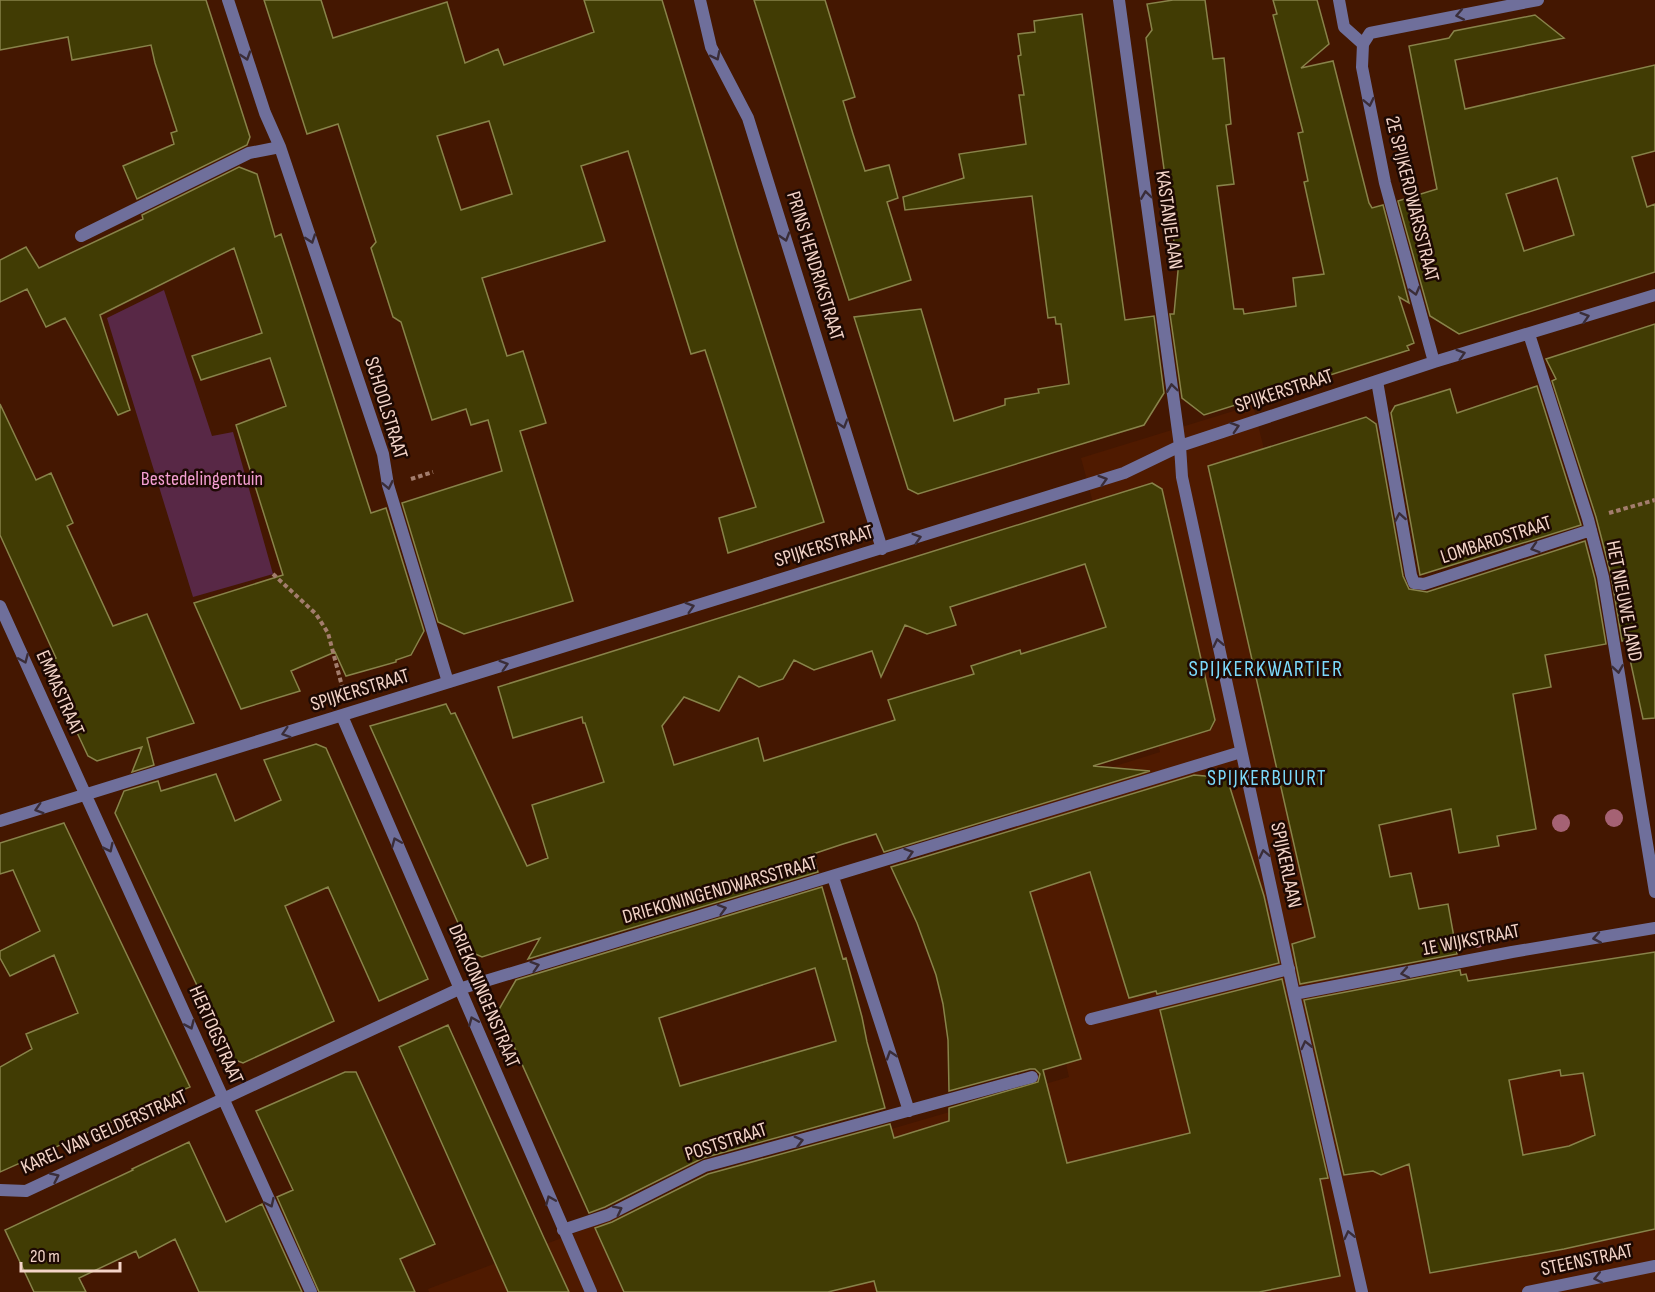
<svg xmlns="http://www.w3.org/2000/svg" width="1655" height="1292" font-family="'Sofia Sans Condensed',sans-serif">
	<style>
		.built { fill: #4f1a00 }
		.green { fill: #582846 }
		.building { fill: #413c04; stroke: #88834a; stroke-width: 1.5; fill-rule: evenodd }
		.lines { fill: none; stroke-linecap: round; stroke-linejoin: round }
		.path { stroke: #a37d6d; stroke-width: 4; stroke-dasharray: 4.5 3; stroke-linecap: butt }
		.service { stroke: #6f6f9b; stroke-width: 12 }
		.minor { stroke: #6f6f9b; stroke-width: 12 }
		.tree { fill: #a56274 }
		.oneway { stroke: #3a2d38 }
		.labels { text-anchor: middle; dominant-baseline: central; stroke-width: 5; stroke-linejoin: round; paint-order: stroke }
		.street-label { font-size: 20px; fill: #f3d4c8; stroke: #1d0903 }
		.park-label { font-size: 20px; fill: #f49fd2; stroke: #1d0903 }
		.neighbourhood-label { font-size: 21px; letter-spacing: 1.5px; fill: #7cd9fa; stroke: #1d0903 }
		.quarter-label { font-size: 22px; letter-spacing: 1.5px; fill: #7cd9fa; stroke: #1d0903 }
	</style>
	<rect width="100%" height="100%" fill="#441701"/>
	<path class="built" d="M1253,405L1425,1090L1655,1047V1292H429L428,1289L703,1184L1069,1077L1007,800L1160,752L1081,458Z"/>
	<path class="green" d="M164,290L212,436L233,432L273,574L193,597L107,318Z"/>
	<path class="building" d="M0,0H206L250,137L247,145L137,199L123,166L174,144L171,133L177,131L155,63L151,45L72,60L68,37L0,50Z
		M264,0H321L333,38L447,2L465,63L498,49L504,65L594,32L584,0H662L738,250L824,522L728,553L719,518L756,507L705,350L691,354L628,151L581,166L605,241L482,278L507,356L523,351L546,423L520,431L573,601L464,634L438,622L402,503L502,471L488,420L471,425L466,409L432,420L401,322L393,317L371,248L376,242L338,124L307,134ZM489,121L512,194L461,210L437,136Z
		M754,0H825L855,97L843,101L853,134L865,171L889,165L898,198L887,202L911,280L849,300Z
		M1173,0H1205L1213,59L1224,58L1231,124L1226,125L1234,184L1217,186L1234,309H1243L1244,314L1296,306L1293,278L1324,274L1304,182L1308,181L1298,133L1303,132L1273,15L1277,14L1273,0H1317L1329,44L1301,68L1333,61L1369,203L1372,208L1383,205L1409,303L1399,297L1414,343L1407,346L1409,350L1204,415L1182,398L1170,314H1174L1178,271L1146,38L1152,30L1147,4Z
		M1082,14L1125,320L1154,316L1164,393L1144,425L918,494L908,489L854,317L921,309L954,421L1005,405V399L1039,393L1038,389L1069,384L1061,324H1056L1055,317L1048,318L1032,196L905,210L903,197L964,178L959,154L1026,144L1019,95H1024L1018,56L1021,55L1018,34L1035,32L1034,21Z
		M1535,15L1564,38L1455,60L1465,109L1655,65V151L1632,157L1647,207L1655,204V272L1459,334L1430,316L1398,201L1437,189L1409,46L1449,38L1454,31ZM1557,178L1574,235L1524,251L1506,194Z
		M239,167L257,174L275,237L281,234L371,513L386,508L424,631L411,655L396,660V662L346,676L335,652L291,671L300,691L241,709L194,603L283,575L236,425L286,406L270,358L201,380L192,356L262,333L234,248L100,315L130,410L118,415L65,318L46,327L27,289L0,302V260L26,247L39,268L143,219L142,215Z
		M1655,324V718L1643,719L1626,641H1622L1611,575L1596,517L1552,381L1556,379L1546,359Z
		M1537,386L1581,525L1420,575L1391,413L1395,406L1450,389L1457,413Z
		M0,404L36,480L51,473L73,523L67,526L113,626L147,614L194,723L147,738L154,765L132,772L142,747L97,761L88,756L44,662L56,658L0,535Z
		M1366,417L1376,424L1403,576L1409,589L1427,592L1585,541L1595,579L1606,644L1545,655L1551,687L1513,694L1536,829L1497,836L1499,846L1459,853L1451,809L1379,825L1390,877L1411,873L1419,909L1448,904L1457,954L1300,984L1292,944L1315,937L1208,466Z
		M1152,483L1162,489L1215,720L1210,730L1093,766L1150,771L884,852L876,834L843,844L813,854L818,872L528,959L540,938L482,957L471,952L370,726L446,704L451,714L455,713L527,866L548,858L532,805L604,782L585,723H583L582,717L513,738L498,687ZM1085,564L1106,627L1021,654L1020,650L971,666L974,674L888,700L895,720L764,761L758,738L674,765L662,726L684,697L719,711L739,676L759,687L783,679L794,660L814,670L872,651L881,677L905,625L927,634L956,625L950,607Z
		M316,744L326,748L428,979L379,1001L328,887L285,906L334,1021L243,1063L232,1059L115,813L124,791L158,781L161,791L216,774L235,821L281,800L264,760Z
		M1194,775L1227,778L1264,896L1279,963L1157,994L1156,991L1129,998L1090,872L1030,892L1081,1059L1043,1070L1067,1163L1190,1133L1160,1010L1282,979L1328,1178L1320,1179L1340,1276L1259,1292H877L874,1281L828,1292H624L595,1228L612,1222L708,1174L890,1124L894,1138L949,1121V1108L1038,1082L1040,1074L1035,1069H1030L949,1091L948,1040L943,1004L936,975L917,923L891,867Z
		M64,823L190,1087L0,1172V1067L32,1049L26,1034L78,1013L54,955L10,976L0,958V951L40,931L13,870L0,874V843Z
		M822,887L843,959L846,958L862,1017L867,1042L885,1108L703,1158L605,1207L589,1213L498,1011L516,980ZM815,968L836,1041L680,1086L659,1018Z
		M1655,952V1229L1564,1249L1430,1273L1409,1164L1381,1175L1373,1171L1344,1175L1304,1000L1460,970L1461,975L1466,974L1468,981ZM1560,1070L1561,1076L1583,1073L1595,1135L1569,1146L1523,1155L1509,1080Z
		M448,1025L544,1238L569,1292H508L399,1047Z
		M345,1072H356L435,1244L400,1259L415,1292H319L277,1197L293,1190L256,1111Z
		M189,1142L226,1222L262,1204L302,1292H199L175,1239L139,1258L136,1251L79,1278L86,1292H34L5,1230L133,1170L132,1169Z"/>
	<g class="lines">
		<path class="path" d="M411,479L433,472
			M1609,513L1655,500
			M273,574L316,614L328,633L343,690"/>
		<path class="service" d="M1339,0L1344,27L1363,44
			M1091,1019L1289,969"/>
		<path class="minor" d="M228,0L265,113L280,147L383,454L388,485L448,682
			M700,0L711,47L748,118L882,549
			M1119,0L1180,446L1182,477L1294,994L1362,1292
			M81,236L249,153L280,147
			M1529,334L1588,519L1603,577L1655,892
			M1434,362L1385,183L1362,67L1363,44L1370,33L1538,0
			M1377,381L1411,575L1414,583L1424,584L1591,530
			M0,606L311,1292
			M342,716L591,1292
			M0,821L1124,473L1180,446L1434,362L1655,295
			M833,877L909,1111
			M1294,994L1512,952L1655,928
			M0,1190L26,1191L459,989L1241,752
			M563,1230L608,1215L705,1166L1032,1077
			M1528,1292L1655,1266"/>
	</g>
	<g class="tree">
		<circle cx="1614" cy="818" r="9"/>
		<circle cx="1561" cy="823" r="9"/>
		<circle cx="1477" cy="939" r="9"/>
	</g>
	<defs><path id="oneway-chevron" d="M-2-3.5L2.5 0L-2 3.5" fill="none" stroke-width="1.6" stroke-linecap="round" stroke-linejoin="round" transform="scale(1.5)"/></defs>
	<g class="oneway">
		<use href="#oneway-chevron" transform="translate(1460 15) rotate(169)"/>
		<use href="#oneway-chevron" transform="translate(246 56) rotate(72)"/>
		<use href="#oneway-chevron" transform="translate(716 56) rotate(63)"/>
		<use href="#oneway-chevron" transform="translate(1369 102) rotate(78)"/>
		<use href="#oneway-chevron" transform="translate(1146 195) rotate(-98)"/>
		<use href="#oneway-chevron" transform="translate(785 237) rotate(73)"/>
		<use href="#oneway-chevron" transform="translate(311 239) rotate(71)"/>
		<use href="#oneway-chevron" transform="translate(1415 291) rotate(75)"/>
		<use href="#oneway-chevron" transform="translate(1585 317) rotate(-17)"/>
		<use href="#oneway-chevron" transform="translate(1461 354) rotate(-17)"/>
		<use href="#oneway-chevron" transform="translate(1172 388) rotate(-98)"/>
		<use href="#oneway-chevron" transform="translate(843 424) rotate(73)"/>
		<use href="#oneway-chevron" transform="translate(1235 427) rotate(-18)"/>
		<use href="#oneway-chevron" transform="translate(1103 480) rotate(-17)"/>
		<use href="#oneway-chevron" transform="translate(388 485) rotate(78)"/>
		<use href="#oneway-chevron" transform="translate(1400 517) rotate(-100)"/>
		<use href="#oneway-chevron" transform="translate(917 538) rotate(-17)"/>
		<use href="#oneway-chevron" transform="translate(1535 548) rotate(162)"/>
		<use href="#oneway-chevron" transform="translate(690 607) rotate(-17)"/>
		<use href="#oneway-chevron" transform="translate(1218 643) rotate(-102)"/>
		<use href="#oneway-chevron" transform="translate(24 659) rotate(67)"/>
		<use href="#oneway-chevron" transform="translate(504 665) rotate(-17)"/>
		<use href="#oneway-chevron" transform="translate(1618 669) rotate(81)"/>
		<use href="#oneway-chevron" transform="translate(286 733) rotate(163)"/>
		<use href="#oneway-chevron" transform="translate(39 809) rotate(163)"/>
		<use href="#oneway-chevron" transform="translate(396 842) rotate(-113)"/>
		<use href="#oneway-chevron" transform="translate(109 848) rotate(64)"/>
		<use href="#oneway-chevron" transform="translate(909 853) rotate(-18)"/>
		<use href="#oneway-chevron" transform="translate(1264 854) rotate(-102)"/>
		<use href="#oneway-chevron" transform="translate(722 909) rotate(-16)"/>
		<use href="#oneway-chevron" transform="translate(1597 938) rotate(170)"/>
		<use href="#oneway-chevron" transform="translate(535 966) rotate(-17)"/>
		<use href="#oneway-chevron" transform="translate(1405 973) rotate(169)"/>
		<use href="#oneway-chevron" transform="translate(473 1021) rotate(-113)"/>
		<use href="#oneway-chevron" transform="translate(190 1025) rotate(66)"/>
		<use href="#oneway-chevron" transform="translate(1306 1045) rotate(-103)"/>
		<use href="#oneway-chevron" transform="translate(891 1055) rotate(-108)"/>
		<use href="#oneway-chevron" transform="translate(799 1141) rotate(-15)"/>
		<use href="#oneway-chevron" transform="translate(55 1177) rotate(-25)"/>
		<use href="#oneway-chevron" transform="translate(550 1200) rotate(-113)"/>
		<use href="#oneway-chevron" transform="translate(270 1203) rotate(65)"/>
		<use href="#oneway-chevron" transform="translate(618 1210) rotate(-27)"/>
		<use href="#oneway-chevron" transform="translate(1349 1235) rotate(-103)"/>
		<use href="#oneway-chevron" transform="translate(1598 1278) rotate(168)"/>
	</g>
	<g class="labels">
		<g class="street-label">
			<text transform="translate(1412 199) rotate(76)">2E SPIJKERDWARSSTRAAT</text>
			<text transform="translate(1169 220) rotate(82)">KASTANJELAAN</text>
			<text transform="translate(815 266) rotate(73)">PRINS HENDRIKSTRAAT</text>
			<text transform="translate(1284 391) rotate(-18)">SPIJKERSTRAAT</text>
			<text transform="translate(386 408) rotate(73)">SCHOOLSTRAAT</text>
			<text transform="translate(1496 540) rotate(-18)">LOMBARDSTRAAT</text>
			<text transform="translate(824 546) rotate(-17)">SPIJKERSTRAAT</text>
			<text transform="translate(1624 601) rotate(79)">HET NIEUWE LAND</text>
			<text transform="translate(360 690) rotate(-17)">SPIJKERSTRAAT</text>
			<text transform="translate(60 693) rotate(66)">EMMASTRAAT</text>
			<text transform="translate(1286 865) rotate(78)">SPIJKERLAAN</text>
			<text transform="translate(720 890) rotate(-16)">DRIEKONINGENDWARSSTRAAT</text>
			<text transform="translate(1471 940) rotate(-11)">1E WIJKSTRAAT</text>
			<text transform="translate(484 996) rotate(67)">DRIEKONINGENSTRAAT</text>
			<text transform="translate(216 1035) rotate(66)">HERTOGSTRAAT</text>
			<text transform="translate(104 1132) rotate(-24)">KAREL VAN GELDERSTRAAT</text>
			<text transform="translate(726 1142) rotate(-18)">POSTSTRAAT</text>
			<text transform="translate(1587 1260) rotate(-12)">STEENSTRAAT</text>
		</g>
		<g class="park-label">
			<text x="202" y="479">Bestedelingentuin</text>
		</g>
		<g class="neighbourhood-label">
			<text x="1267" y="778">SPIJKERBUURT</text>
		</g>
		<g class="quarter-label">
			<text x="1266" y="669">SPIJKERKWARTIER</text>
		</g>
	</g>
	<path d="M21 1262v9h99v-9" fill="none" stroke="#f3d4c8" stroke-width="3"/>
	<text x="30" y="1262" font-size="18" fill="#f3d4c8" stroke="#1d0903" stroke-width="4.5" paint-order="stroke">20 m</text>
</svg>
